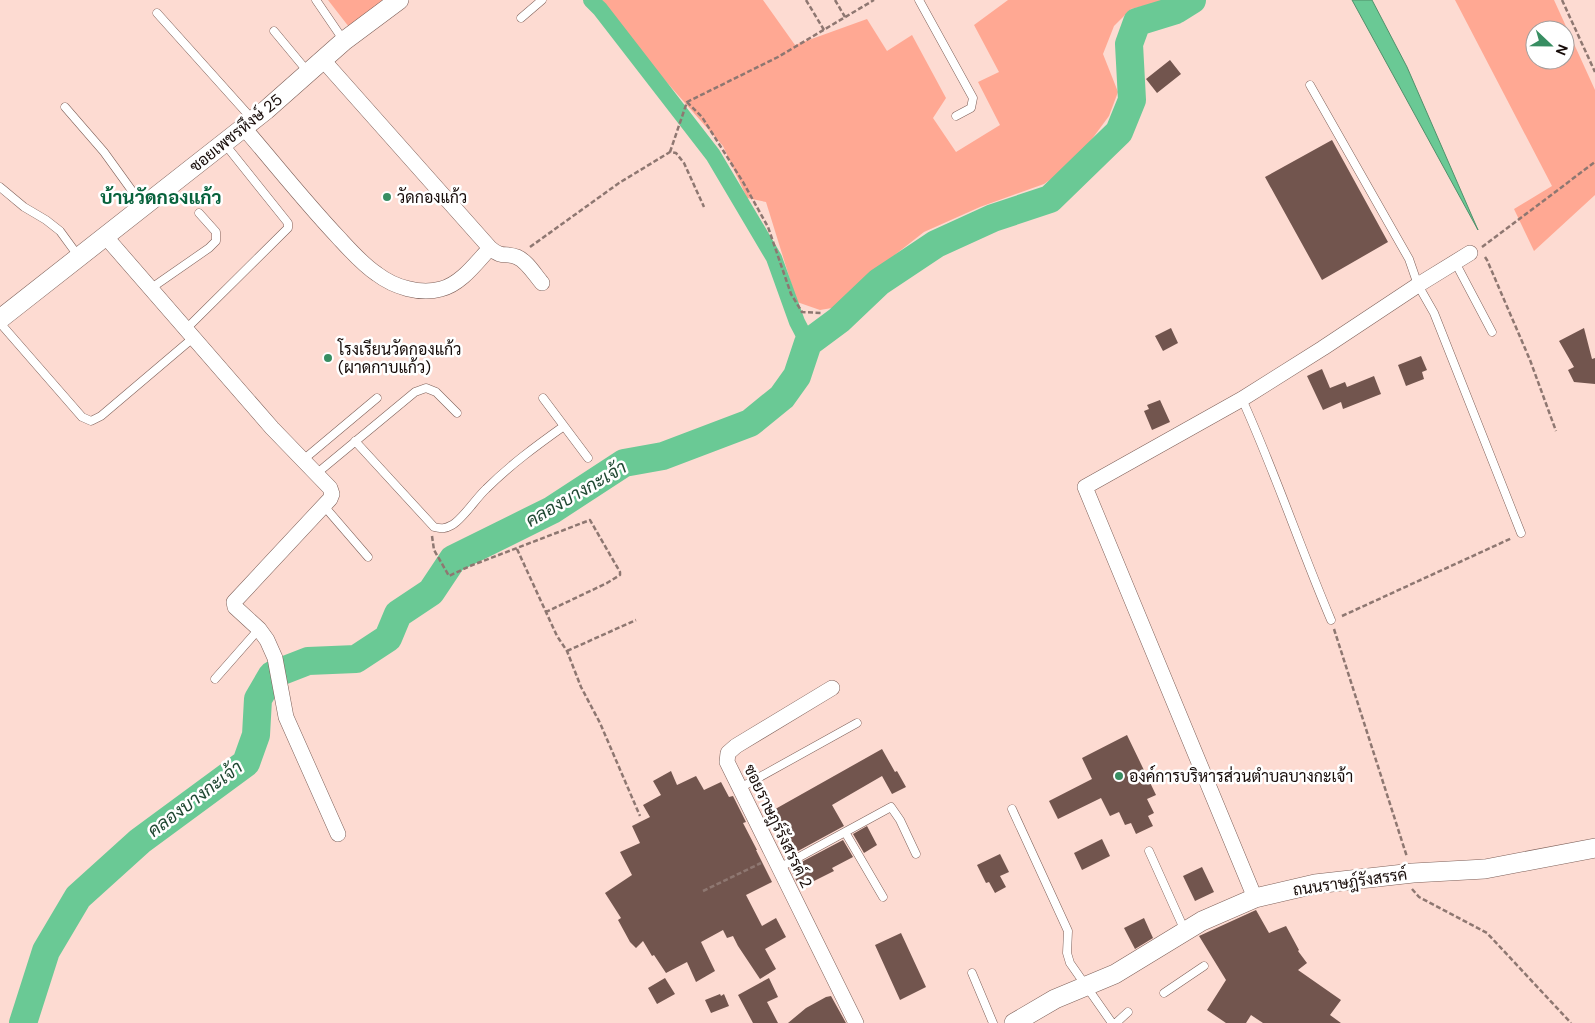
<svg xmlns="http://www.w3.org/2000/svg" width="1595" height="1023" font-family="'DM Sans',Sarabun,sans-serif">
	<style>
		.green { fill: #ffa893; fill-rule: evenodd }
		.water { fill: #6ac995; stroke: #51906b }
		.lines { fill: none; stroke-linecap: round; stroke-linejoin: round }
		.canal { stroke: #6ac995; stroke-width: 16 }
		.river { stroke: #6ac995; stroke-width: 28 }
		.building { fill: #72554e }
		.service-casing { stroke: #7e6059; stroke-width: 9 }
		.minor-casing { stroke: #7e6059; stroke-width: 16 }
		.tertiary-casing { stroke: #7e6059; stroke-width: 20 }
		.path { stroke: #8e7771; stroke-width: 2.5; stroke-dasharray: 5 2.5; stroke-linecap: butt }
		.service { stroke: #fff; stroke-width: 8 }
		.minor { stroke: #fff; stroke-width: 15 }
		.tertiary { stroke: #fff; stroke-width: 19 }
		.poi-dot { fill: #388e62; stroke: #fff; stroke-width: 2 }
		.labels { text-anchor: middle; dominant-baseline: central; stroke-width: 5; stroke-linejoin: round; paint-order: stroke }
		.street-label { font-size: 16px; fill: #170c09; stroke: #fff }
		.poi-label { font-size: 16px; fill: #170c09; stroke: #fff; text-anchor: start }
		.water-label { font-size: 18px; font-style: italic; fill: #1f4731; stroke: #fff }
		.quarter-label { font-size: 19px; font-weight: bold; fill: #07623c; stroke: #fff }
	</style>
	<rect width="100%" height="100%" fill="#fddbd2"/>
	<path class="green" d="M328,0H388L349,27Z
		M602,0H763L795,45L867,19L887,51L912,35L946,98L933,118L956,152L1000,125L978,82L999,72L974,25L1008,0H1168L1131,9L1114,26L1103,54L1118,92L1109,116L1075,162L1044,184L980,207L924,232L882,265L838,307L820,310L797,302L766,202L747,198L723,146L655,69Z
		M1455,0H1554L1595,90V195L1534,251L1514,209L1552,186ZM1535,30H1565V60H1535Z"/>
	<path class="water" d="M1352,0H1372L1407,67L1478,230Z"/>
	<g class="lines">
		<path class="canal" d="M591,0L600,9L713,155L774,258L797,322L808,343"/>
		<path class="river" d="M23,1023L46,951L78,897L140,841L246,763L256,735L258,699L272,675L308,661L356,659L388,638L398,614L431,592L453,559L552,510L624,463L663,456L750,423L782,397L797,376L808,343L839,320L879,282L936,244L993,218L1050,199L1119,132L1132,100L1129,44L1137,22L1176,10L1192,0"/>
	</g>
	<path class="building" d="M1170,60L1181,74L1157,93L1146,79Z
		M1332,140L1388,242L1322,280L1265,177Z
		M1171,328L1178,343L1163,351L1155,336Z
		M1584,328L1592,359L1595,358V384L1574,382L1568,370L1574,367L1559,341Z
		M1421,356L1427,370L1422,372L1424,379L1406,386L1398,365Z
		M1322,369L1330,388L1345,382L1347,387L1374,376L1381,394L1343,409L1341,402L1323,410L1307,376Z
		M1160,400L1170,422L1152,430L1144,411L1149,409L1147,405Z
		M1127,735L1156,795L1147,799L1154,813L1148,816L1153,826L1136,834L1131,823L1125,825L1119,812L1110,816L1101,798L1058,819L1049,801L1092,779L1082,758Z
		M882,749L895,772L897,771L906,787L892,794L882,776L832,805L844,826L798,851L786,833L782,835L770,812Z
		M671,771L677,785L696,776L704,790L721,782L729,797L733,796L746,822L743,823L757,850H756L772,882L746,895L762,926L776,918L786,937L765,949L776,969L760,979L738,946L733,936L727,938L723,930L701,942L715,971L696,982L687,962L666,973L654,955L652,956L643,941L636,948L630,942L618,920L621,918L605,893L632,875L620,852L640,843L632,826L650,817L643,805L661,795L653,781Z
		M867,826L877,845L864,853L853,834Z
		M1102,839L1110,856L1082,870L1074,853Z
		M843,840L853,857L832,868L834,871L800,888L790,868Z
		M1000,854L1009,872L1000,876L1006,887L995,893L989,882L986,883L977,865Z
		M1202,867L1214,892L1195,901L1183,876Z
		M1256,910L1269,933L1286,926L1299,950L1298,951L1307,963L1298,970L1341,1000L1330,1015L1341,1023H1263L1251,1015L1246,1023H1226L1207,1010L1226,980L1199,936Z
		M1144,918L1153,938L1135,949L1124,928Z
		M901,933L926,987L900,1000L875,945Z
		M665,978L675,994L657,1004L648,988Z
		M769,978L778,997L767,1002L778,1023H753L738,995Z
		M720,994L721,996L724,994L729,1006L711,1013L705,1000Z
		M831,996L846,1023H788L806,1008L826,997Z"/>
	<g class="lines">
		<g class="service-casing">
			<path id="service" d="M316,0L344,41
				M919,0L973,98L971,108L956,116
				M157,13L253,120
				M521,18L542,0
				M274,31L308,72
				M1310,85L1409,259L1418,285L1434,313L1521,533
				M65,107L104,152L143,206
				M0,187L24,207L46,220L60,231L79,257
				M1455,262L1492,332
				M150,289L209,248L216,241V232L199,213
				M0,323L82,417L91,421L101,416L193,338
				M185,330L288,228V223L224,143
				M543,398L564,426
				M1242,399C1275,472 1300,547 1331,620
				M355,441L434,527C441,529 445,529 452,525C462,520 477,497 486,489C510,465 536,446 564,426L588,458
				M303,460L377,398
				M316,474L415,392L426,388L436,392L457,413
				M324,506L368,557
				M215,679L259,629
				M740,788L857,723
				M1012,809L1068,931L1067,953L1070,963L1112,1023
				M845,832L883,897
				M1149,851L1185,931
				M779,868L891,807L900,820L916,854
				M972,973L993,1023
				M1164,993L1204,966
				M1116,1023L1128,1012"/>
		</g>
		<g class="minor-casing">
			<path id="minor" d="M323,60L490,248C503,259 505,252 517,257C527,261 535,275 542,283
				M244,128C275,164 305,202 338,237C350,250 362,264 377,274C394,287 420,295 441,289C461,284 476,263 490,248
				M105,236L272,428L330,488L332,494L330,499L234,602L235,607L259,629L267,640L275,658L286,717L338,834
				M832,688L736,746L728,753L727,762L856,1023
				M1255,898L1085,487L1242,399L1323,348L1418,285L1470,253"/>
		</g>
		<g class="tertiary-casing">
			<path id="tertiary" d="M0,319L266,110L344,41L399,0
				M1014,1023L1055,999L1115,974L1202,921L1255,898L1315,884L1413,873L1485,869L1595,848"/>
		</g>
		<path class="path" d="M806,0L824,30
			M835,0L845,17
			M1562,0L1595,72
			M687,102L702,117L743,182L768,227L791,294L802,312L822,313
			M670,152L687,102L778,57L874,0
			M530,247L619,183L670,152L676,153L684,163L704,207
			M1482,247L1595,162
			M1485,257L1487,260L1530,360L1556,431
			M432,536L434,550L449,576L470,566L590,520L620,572V575L607,583L546,612
			M517,549L557,636L567,651L581,687L600,723L640,816
			M1342,616L1512,538
			M1334,629L1407,857
			M567,651L636,620
			M1412,889L1419,897L1487,933L1571,1023
			M703,891L761,863"/>
		<use href="#service" class="service"/>
		<use href="#minor" class="minor"/>
		<use href="#tertiary" class="tertiary"/>
	</g>
	<g class="poi-dot">
		<circle cx="387" cy="197" r="5"/>
		<circle cx="328" cy="358" r="5"/>
		<circle cx="1119" cy="776" r="5"/>
	</g>
	<g class="labels">
		<g class="street-label">
			<text transform="translate(236 133) rotate(-39)">ซอยเพชรหึงษ์ 25</text>
			<text transform="translate(778 826) rotate(64)">ซอยราษฎร์รังสรรค์ 2</text>
			<text transform="translate(1350 882) rotate(-8)">ถนนราษฎ์รังสรรค์</text>
		</g>
		<g class="poi-label">
			<text x="397" y="197">วัดกองแก้ว</text>
			<text x="338" y="349">โรงเรียนวัดกองแก้ว<tspan x="338" dy="18">(ผาดกาบแก้ว)</tspan></text>
			<text x="1129" y="776">องค์การบริหารส่วนตำบลบางกะเจ้า</text>
		</g>
		<g class="water-label">
			<text transform="translate(576 494) rotate(-30)">คลองบางกะเจ้า</text>
			<text transform="translate(195 799) rotate(-37)">คลองบางกะเจ้า</text>
		</g>
		<g class="quarter-label">
			<text x="161" y="197">บ้านวัดกองแก้ว</text>
		</g>
	</g>
	<g transform="translate(1550 45) rotate(112)"><circle r="24" fill="#ffffff" stroke="#a29e9d"/>
	<path d="M0-4L9 19L0 12L-9 19Z" fill="#388e62"/>
	<text y="-8" font-size="14" font-weight="bold" text-anchor="middle" fill="#170c09">N</text>
	</g>
</svg>
